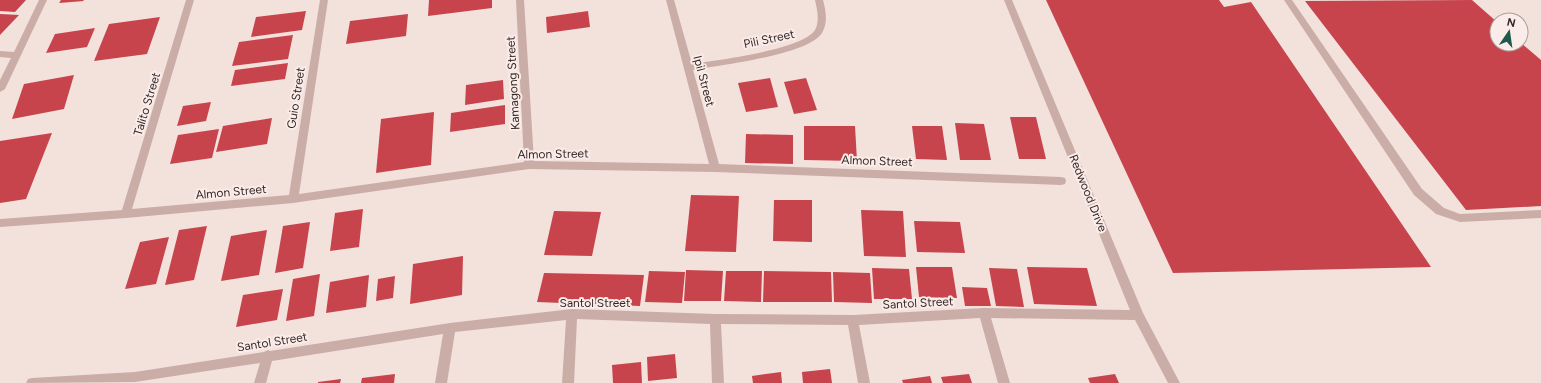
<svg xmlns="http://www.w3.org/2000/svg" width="1541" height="383" font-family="Figtree,sans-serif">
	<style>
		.building { fill: #c8444d }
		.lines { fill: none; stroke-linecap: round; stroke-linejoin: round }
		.lane { fill: #cbada7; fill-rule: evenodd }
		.street { fill: #cbada7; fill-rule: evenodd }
		.labels { text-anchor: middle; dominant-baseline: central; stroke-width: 4; stroke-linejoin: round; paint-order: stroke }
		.street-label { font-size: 12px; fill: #372828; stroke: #faede9 }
	</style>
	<rect width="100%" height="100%" fill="#f3e1dc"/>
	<path class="building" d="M0,0H26L15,12L0,11Z
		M61,0H83L84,1L59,3Z
		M429,0H492V8L428,16Z
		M1046,0H1219L1224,7L1251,2L1431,267L1173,273Z
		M1472,0L1497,22V44H1521V43L1541,60V206L1466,210L1305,1Z
		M306,11L302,30L251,37L256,17Z
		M588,11L590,27L547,33L546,17Z
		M0,14L19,15L0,35Z
		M408,14L406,36L346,44L350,21Z
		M160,17L147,54L94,61L109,24Z
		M95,28L87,47L46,53L55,34Z
		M293,35L288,59L232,66L239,42Z
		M288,63L285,79L231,86L235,70Z
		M74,75L64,109L12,119L24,84Z
		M770,78L778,107L746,112L738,83Z
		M806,78L817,110L794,114L784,82Z
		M503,80L504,99L465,105L466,85Z
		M211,102L206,121L177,126L183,106Z
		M505,105V124L450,132L451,113Z
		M434,112L431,165L376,173L381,119Z
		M1010,117H1036L1046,159H1019Z
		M272,118L267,144L216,152L223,126Z
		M955,123L984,124L991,160H960Z
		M804,126H855L857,161L804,160Z
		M912,126H942L947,160L916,159Z
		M219,129L212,158L170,164L178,135Z
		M52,133L26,199L0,203V141Z
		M746,134L793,135V164L745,163Z
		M691,195L739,196L736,252L685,251Z
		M774,200H812V242L773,241Z
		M363,209L359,247L330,251L335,213Z
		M861,210L903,211L906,257L864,256Z
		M554,211L601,212L592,256L544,255Z
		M914,221L960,222L965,253L917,252Z
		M310,222L303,268L275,273L283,226Z
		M207,226L194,280L165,285L179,230Z
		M267,230L259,275L221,281L231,236Z
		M169,237L156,284L125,289L140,242Z
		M463,256L462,295L410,304L413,264Z
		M916,267H952L957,298L919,297Z
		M1027,267L1087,268L1097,306L1034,304Z
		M872,268L909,269L912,299H874Z
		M989,268L1017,269L1024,307L996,306Z
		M686,270L723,271L721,301H684Z
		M649,271L685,272L682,303L645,302Z
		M726,271H762L761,302L724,301Z
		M764,271L831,272L832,302H763Z
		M833,272L870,273L872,303L834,302Z
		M544,273L644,275L640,306L537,302Z
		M320,274L314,316L286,321L293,279Z
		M369,275L366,307L326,313L330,282Z
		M395,276L393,298L376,301L378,279Z
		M962,287L987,288L991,306H965Z
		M283,289L277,320L236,327L243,295Z
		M675,354L677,378L648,381L647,357Z
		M641,362L642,383H613L612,365Z
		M830,369L832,383H803L802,372Z
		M781,372L782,383H753L752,376Z
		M395,374L394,383H361L362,378Z
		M969,374L972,383H943L941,377Z
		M1115,374L1119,383H1090L1088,378Z
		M930,376L932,383H903L902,380Z
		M341,379L340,383H318V382Z"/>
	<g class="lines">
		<path class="lane" d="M1284,0H1292L1422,189L1444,208L1460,214L1541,210V218L1460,222L1436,214L1414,195Z"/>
		<path class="street" d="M39,0H47L5,89L0,92V80L11,58L0,57V51L14,52Z
			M186,0H194L132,209L289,195L320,0H328L299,194L524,162L516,0H524L534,161L709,164L666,0H674L692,64C717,60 802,50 815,30C820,21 817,9 815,0H823C826,11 828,23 822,33C808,55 721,65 693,70L719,164L1061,177L1065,178L1066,181L1065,184L1061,185L715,172L529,169L293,203L126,218L0,227V219L122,210Z
			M1004,0H1012L1143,313L1180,383H1168L1135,320L991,318L1010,383H998L980,318L859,325L870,383H858L848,325L721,324L724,383H712L710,324L577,319L574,383H562L566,320L455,332L447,383H435L443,334L272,361L266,383H254L260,363L135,382L26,383L28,379L32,378L135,372L264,352L268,350L270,351L450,323L572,309L715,314L853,315L984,308L1130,310Z"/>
	</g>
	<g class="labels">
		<g class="street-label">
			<text transform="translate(769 39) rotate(-12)">Pili Street</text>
			<text transform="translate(704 81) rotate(75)">Ipil Street</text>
			<text transform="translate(513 83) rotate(-93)">Kamagong Street</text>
			<text transform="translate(296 98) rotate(-81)">Guio Street</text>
			<text transform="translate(147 104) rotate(-73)">Talito Street</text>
			<text transform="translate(553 154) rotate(-1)">Almon Street</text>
			<text transform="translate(877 161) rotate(2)">Almon Street</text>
			<text transform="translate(231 192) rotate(-5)">Almon Street</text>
			<text transform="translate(1088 193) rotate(68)">Redwood Drive</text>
			<text x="595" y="303">Santol Street</text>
			<text transform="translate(918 303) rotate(-3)">Santol Street</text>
			<text transform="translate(272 342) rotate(-9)">Santol Street</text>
		</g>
	</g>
	<g transform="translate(1509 32) rotate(13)"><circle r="19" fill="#faede9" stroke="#ac9e9c"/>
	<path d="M0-3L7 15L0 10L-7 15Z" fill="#1d5a4b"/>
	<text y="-6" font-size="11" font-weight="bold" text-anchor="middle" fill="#372828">N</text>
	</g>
</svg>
